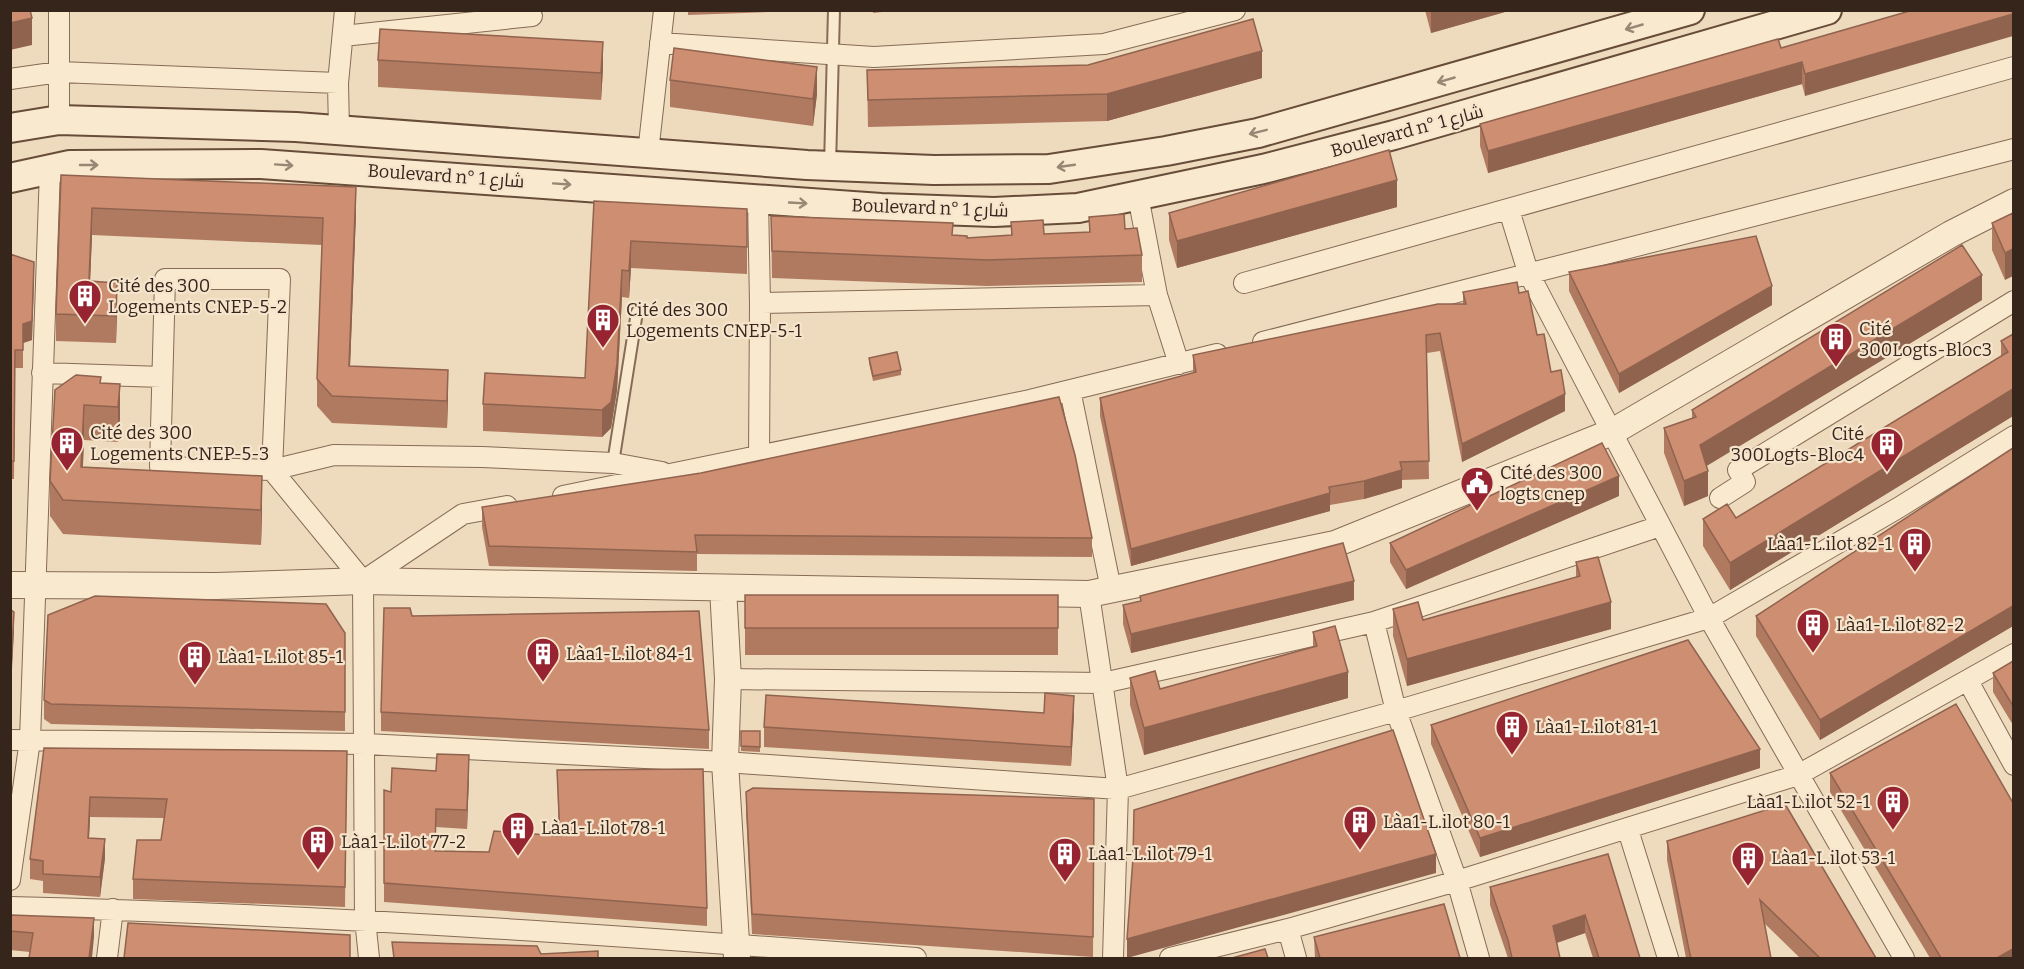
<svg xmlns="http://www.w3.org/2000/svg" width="2024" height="969" font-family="Bitter,Cairo,serif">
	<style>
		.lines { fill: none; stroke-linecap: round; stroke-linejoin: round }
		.service-casing { stroke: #866b56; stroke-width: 14 }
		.minor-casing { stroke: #866b56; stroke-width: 22 }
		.tertiary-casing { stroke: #866b56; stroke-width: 28 }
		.secondary-casing { stroke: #674c39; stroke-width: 32 }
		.service { stroke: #f9e9cf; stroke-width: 10 }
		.minor { stroke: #f9e9cf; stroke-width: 20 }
		.tertiary { stroke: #f9e9cf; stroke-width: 26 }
		.secondary { stroke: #f9e9cf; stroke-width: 28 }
		.wall { fill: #b07a61 }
		.shaded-wall { fill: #90634f }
		.building { fill: #cd8e71; stroke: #90634f; stroke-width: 1.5 }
		.oneway { stroke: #978775 }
		.labels { text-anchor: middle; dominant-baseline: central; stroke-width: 4.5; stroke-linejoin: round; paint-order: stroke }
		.street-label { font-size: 18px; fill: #35251b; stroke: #f6e5cc }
		.poi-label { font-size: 18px; fill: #35251b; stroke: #f6e5cc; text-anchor: start }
	</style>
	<rect width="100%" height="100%" fill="#eedabc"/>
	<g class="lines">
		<g class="service-casing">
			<path id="service" d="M830,166L834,10
				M613,463L637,312"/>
		</g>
		<g class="minor-casing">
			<path id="minor" d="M59,10V120
				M343,36L532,16
				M660,43L874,57L1104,44L1235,10
				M10,79L59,72L338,83L345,10
				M338,83L339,130
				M648,153L664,10
				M1138,196L1157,295
				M758,200L760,303
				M1509,210L1528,272L1709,618L1904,958
				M1244,283L2014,67
				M1263,342L2014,149
				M42,373L162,377
				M1070,390L1111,589
				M759,456L760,303L1157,295L1179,364
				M563,496L1030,400L1217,354
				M1720,498L1745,482L1738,470L2014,301
				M363,581L463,514L507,506
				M1089,594L1118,789L1113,958
				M1374,622L1396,711L1457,881L1479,958
				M728,679L1103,683L1374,622L1660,526
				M1968,681L2014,765
				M10,740L365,744L725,762L1118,789L1396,711L1709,618L1898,508L2014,436
				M1628,830L1668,958
				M10,880L30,740L50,170
				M10,907C313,914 614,935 916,958
				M1288,929L1296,958
				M107,958L113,909
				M369,958L365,919L363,581L272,470L280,279H165L160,467L272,470L334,455L482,457L613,463L662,472
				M1170,958L1288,929L1457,881L1798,775L2014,654"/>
		</g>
		<g class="tertiary-casing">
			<path id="tertiary" d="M10,585L216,586L363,581L1089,594L1335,544L1612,432L1951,234L2014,202
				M723,588L728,679L725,762L737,958"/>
		</g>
		<g class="secondary-casing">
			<path id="secondary" d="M10,128L59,120L296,127L807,165L934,170L1049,169L1166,151L1258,133L1690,10
				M10,178L70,165L261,164L881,208L994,212L1078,208L1263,169L1394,135L1827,10"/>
		</g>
		<use href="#service" class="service"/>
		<use href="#minor" class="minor"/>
		<use href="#tertiary" class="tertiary"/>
		<use href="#secondary" class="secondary"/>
	</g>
	<path class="wall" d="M688,10H827L688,15Z
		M873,10H900L873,13Z
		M1425,10H1512L1431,33Z
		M1913,10L1805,96L1802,84L1488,173L1480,146V124L1781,48Z
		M378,60L603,69L601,100L378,87Z
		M867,70L1262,78L1107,121L868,127Z
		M670,80L817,94L813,126L670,107Z
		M61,175L356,214L350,366L448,397L447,428L332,423L317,406V379L322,245L92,235L90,281L117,310L116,343L56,341V314Z
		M594,201L747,247V274L631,268L629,298L622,297L617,390L611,428L602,437L483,431V404L585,378Z
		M1397,207L1177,268L1169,240V213Z
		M2013,213L2005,280L1992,250V223Z
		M771,216L953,235L967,238L1011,235V222L1044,234L1089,232V217L1125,229L1142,255V282L987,286L772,278Z
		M10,254L34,281L32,340L23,343V368H15L14,479H10Z
		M1569,272L1772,305L1619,393L1569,291Z
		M1463,292L1519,293L1551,372L1565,411L1462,462L1440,351L1427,353L1429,479L1402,480V488L1364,499L1330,505V511L1131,566L1100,416V398L1193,373V355L1463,304Z
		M1982,300L1707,465L1708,496L1684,506L1664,453V428L1692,418V410Z
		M2013,334V416L1730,590L1703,546V519L1736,518L2001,356V341Z
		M869,358L901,370V375L873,381L869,363Z
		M101,383L120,384V418L118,442L84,440L83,467L262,476V511L261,545L63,534L50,516V481L55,390Z
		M2013,448V626L1820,740L1756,636V616Z
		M1619,496L1406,589L1390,562V543Z
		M482,507L1092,538V557L697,554V571L489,566L482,527Z
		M1576,562L1611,629L1407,686L1393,636V609L1423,620L1576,578Z
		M745,595H1058V655H745Z
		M1140,596L1354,600L1131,653L1123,624V605L1140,601Z
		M412,616L709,730V749L381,731V712Z
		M1313,632L1348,698L1144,755L1130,705V678L1160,689L1313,647Z
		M345,633V731L51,724L44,719V700Z
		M2013,661V725L1993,692V673Z
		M1074,715L1071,766L764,747V727Z
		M1431,725L1760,768L1480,857L1431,744Z
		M741,731H760V752L741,751Z
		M44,748L347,751L345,907L133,899V879L161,840L164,818L90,817L89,839L105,858L100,897L43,893V881L30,879V859Z
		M557,770L707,908V926L384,902V790L391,792L469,773L467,829L436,827V851L489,852L559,836Z
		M1830,773L2013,958H1930L1830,792Z
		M746,792L1094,799L1093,957L752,934L746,812Z
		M1667,841L1876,958H1800L1764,923L1771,958H1686L1667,860Z
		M1608,854L1640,958H1593L1585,933L1557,943L1560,958H1508L1490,905V887Z
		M10,915L94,937L30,952L10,950Z
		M1314,937L1460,958H1315Z"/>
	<path class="shaded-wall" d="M1431,10H1512L1431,33Z
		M2013,14V36L1805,96V74Z
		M32,18V45L10,50V23Z
		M603,42V69L601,100V73Z
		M1262,51V78L1107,121V94Z
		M1802,62V84L1488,173V151Z
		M817,67V94L813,126V99Z
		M1397,180V207L1177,268V241Z
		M356,187V214L349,393V366Z
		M92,208V235L89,308V281Z
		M631,241V268L629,298V271Z
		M2013,249V276L2005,280V253Z
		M34,262L32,340L23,343V324Z
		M622,270V297L617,390L611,428L602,437V410Z
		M1982,275V300L1700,470V445Z
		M117,283V310L116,343V316Z
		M1772,286V305L1619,393V374Z
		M448,370V397L447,428V401Z
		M120,384V418L118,442V407Z
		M2013,389V416L1730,590V563Z
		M1565,394V411L1462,462V444Z
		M84,405V440L81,501V467Z
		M1402,470V488L1364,499V481Z
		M1708,471V496L1684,506V481Z
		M262,476V511L261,545V510Z
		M1619,476V496L1406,589V570Z
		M1330,493V511L1131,566V549Z
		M1354,581V600L1131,653V634Z
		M1611,602V629L1407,686V659Z
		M2013,606V626L1820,740V720Z
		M14,612V632L10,706V687Z
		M1348,672V698L1144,755V728Z
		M1074,696V715L1071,766V747Z
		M1760,749V768L1480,857V838Z
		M469,755V773L467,829V810Z
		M90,797V817L88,858V838Z
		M105,839V858L100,897V877Z
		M1436,854V873L1127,958V939Z
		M1585,915V933L1553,944V926Z
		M94,918V937L92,958H89Z
		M2013,949V958H1997Z"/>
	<path class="building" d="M10,10H30L32,18L10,23Z
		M1913,10H2013V14L1805,74L1802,62L1488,151L1480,124L1778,39L1781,48Z
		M1253,19L1262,51L1107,94L868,100L867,70L1088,65Z
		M380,29L603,42L601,73L378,60Z
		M674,48L817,67L813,99L670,80Z
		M1389,150L1397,180L1177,241L1169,213Z
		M61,175L356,187L349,366L448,370L447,401L332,396L317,379L323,218L92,208L89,281L117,283L116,316L56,314Z
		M594,201L747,209V247L631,241L629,271L622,270L617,364L611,402L602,410L483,404L485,373L585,378Z
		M2013,213V249L2005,253L1992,223Z
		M1124,214L1125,229L1137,228L1142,255L987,260L772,251L771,216L953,223L952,235L967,236V238L1012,235L1011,222L1043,220L1044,234L1090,232L1089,217Z
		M1756,236L1772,286L1619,374L1569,272Z
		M1962,245L1982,275L1700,445L1708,471L1684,481L1664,428L1696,417L1692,410Z
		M10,254L34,262L32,321L23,324V350H15L14,461H10Z
		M1517,282L1519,293L1528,291L1537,335L1544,334L1551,372L1561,370L1565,394L1462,444L1440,333L1426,335L1429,461L1400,462L1402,470L1364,481L1329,487L1330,493L1131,549L1100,398L1196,372L1193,355L1438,304H1466L1463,292Z
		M2013,334V389L1730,563L1703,519L1727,504L1736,518L2008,352L2001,341Z
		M897,352L901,370L873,376L869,358Z
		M76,375L101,377L100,383L120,384L118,407L84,405L81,467L262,476L261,510L63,500L50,481L55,390Z
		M1059,397L1075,455L1092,538L695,535L697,552L489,546L482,507L701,473Z
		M1602,443L1619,476L1406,570L1390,543Z
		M2013,448V606L1820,720L1756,616Z
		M1343,543L1354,581L1131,634L1123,605L1141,601L1140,596Z
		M1598,557L1611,602L1407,659L1393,609L1418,602L1423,620L1580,576L1576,562Z
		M745,595H1058V628H745Z
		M95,596L326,604L345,633V712L51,704L44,700L48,615Z
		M384,608H410L412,616L699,611L709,730L381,712Z
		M10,609L14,612L10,687Z
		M1335,626L1348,672L1144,728L1130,678L1155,671L1160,689L1317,646L1313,632Z
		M1688,640L1760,749L1480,838L1431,725Z
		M2013,661V706L1993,673Z
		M1045,693L1074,696L1071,747L764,727L766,695L1044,713Z
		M1956,704L2013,803V949L1997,958H1941L1830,773Z
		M1393,730L1436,854L1127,939L1133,858L1134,810Z
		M741,731H760V747L741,746Z
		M44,748L347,751L345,887L133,879L137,840H161L167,799L90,797L88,838L105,839L100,877L43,874V861L30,859Z
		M437,754L469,755L467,810L436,809L435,851L489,852L494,831L560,836L557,770L703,769L707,908L384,883V790L391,792L392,768L436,771Z
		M753,788L1094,799L1093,937L752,914L746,792Z
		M1785,804L1876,958H1820L1760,900L1771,958H1691L1689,950L1667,841Z
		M1608,854L1640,958H1599L1585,915L1553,926L1560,958H1512L1508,940L1490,887Z
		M1444,904L1460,958H1320L1314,937Z
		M10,915L94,918L89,958H29L33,933L10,931Z
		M128,923L350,935V958H124Z
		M392,942L537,946L541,954L598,951V958H394Z
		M1265,949L1268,958H1232Z"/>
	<defs><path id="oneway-shaft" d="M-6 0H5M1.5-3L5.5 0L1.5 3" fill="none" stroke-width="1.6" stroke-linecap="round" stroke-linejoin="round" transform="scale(1.5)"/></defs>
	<g class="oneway">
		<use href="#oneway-shaft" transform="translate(1634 27) rotate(164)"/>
		<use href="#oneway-shaft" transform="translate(1446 80) rotate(164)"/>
		<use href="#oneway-shaft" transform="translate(1258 132) rotate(166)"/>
		<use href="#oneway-shaft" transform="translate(89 165)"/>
		<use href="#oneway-shaft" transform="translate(284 165) rotate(4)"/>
		<use href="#oneway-shaft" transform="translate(1066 166) rotate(172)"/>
		<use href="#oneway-shaft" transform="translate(562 184) rotate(4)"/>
		<use href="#oneway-shaft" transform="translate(798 203) rotate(3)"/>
	</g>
	<defs>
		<g id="building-pin" transform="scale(1.725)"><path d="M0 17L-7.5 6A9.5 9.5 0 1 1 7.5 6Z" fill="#962531" stroke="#f6e5cc"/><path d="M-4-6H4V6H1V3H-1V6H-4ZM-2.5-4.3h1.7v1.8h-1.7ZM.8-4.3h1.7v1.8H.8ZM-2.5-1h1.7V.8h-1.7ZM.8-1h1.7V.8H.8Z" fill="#fff"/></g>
		<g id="civic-pin" transform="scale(1.725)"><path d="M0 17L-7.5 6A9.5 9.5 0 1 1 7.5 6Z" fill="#962531" stroke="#f6e5cc"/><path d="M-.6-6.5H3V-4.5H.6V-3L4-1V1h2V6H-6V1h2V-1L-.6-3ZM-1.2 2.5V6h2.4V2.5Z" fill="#fff"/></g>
	</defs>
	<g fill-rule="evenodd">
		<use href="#building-pin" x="85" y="296"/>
		<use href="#building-pin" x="603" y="320"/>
		<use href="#building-pin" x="1836" y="339"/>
		<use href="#building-pin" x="67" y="443"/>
		<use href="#building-pin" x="1887" y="444"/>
		<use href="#civic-pin" x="1477" y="483"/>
		<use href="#building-pin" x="1915" y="544"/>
		<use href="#building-pin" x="1813" y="625"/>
		<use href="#building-pin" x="543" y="654"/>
		<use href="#building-pin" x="195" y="657"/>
		<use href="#building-pin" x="1512" y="727"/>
		<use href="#building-pin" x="1893" y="802"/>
		<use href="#building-pin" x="1360" y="822"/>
		<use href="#building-pin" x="518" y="828"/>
		<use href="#building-pin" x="318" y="842"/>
		<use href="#building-pin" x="1065" y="854"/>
		<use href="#building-pin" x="1748" y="858"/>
	</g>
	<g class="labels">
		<g class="street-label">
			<text transform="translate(1407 131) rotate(-15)">Boulevard n° شارع 1</text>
			<text transform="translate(446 176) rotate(4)">Boulevard n° شارع 1</text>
			<text transform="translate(930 208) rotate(2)">Boulevard n° شارع 1</text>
		</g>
		<g class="poi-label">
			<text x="108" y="286">Cité des 300<tspan x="108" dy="21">Logements CNEP-5-2</tspan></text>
			<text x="626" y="310">Cité des 300<tspan x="626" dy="21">Logements CNEP-5-1</tspan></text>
			<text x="1859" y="329">Cité<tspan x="1859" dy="21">300Logts-Bloc3</tspan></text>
			<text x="90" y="433">Cité des 300<tspan x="90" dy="21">Logements CNEP-5-3</tspan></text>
			<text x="1864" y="434" text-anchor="end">Cité<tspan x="1864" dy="21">300Logts-Bloc4</tspan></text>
			<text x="1500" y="473">Cité des 300<tspan x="1500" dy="21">logts cnep</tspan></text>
			<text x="1892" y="544" text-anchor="end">Làa1-L.ilot 82-1</text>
			<text x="1836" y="625">Làa1-L.ilot 82-2</text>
			<text x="566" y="654">Làa1-L.ilot 84-1</text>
			<text x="218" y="657">Làa1-L.ilot 85-1</text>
			<text x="1535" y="727">Làa1-L.ilot 81-1</text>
			<text x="1870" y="802" text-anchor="end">Làa1-L.ilot 52-1</text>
			<text x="1383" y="822">Làa1-L.ilot 80-1</text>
			<text x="541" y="828">Làa1-L.ilot 78-1</text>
			<text x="341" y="842">Làa1-L.ilot 77-2</text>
			<text x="1088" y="854">Làa1-L.ilot 79-1</text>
			<text x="1771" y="858">Làa1-L.ilot 53-1</text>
		</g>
	</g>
	<rect width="2024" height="969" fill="none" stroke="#35251b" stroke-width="24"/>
</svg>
